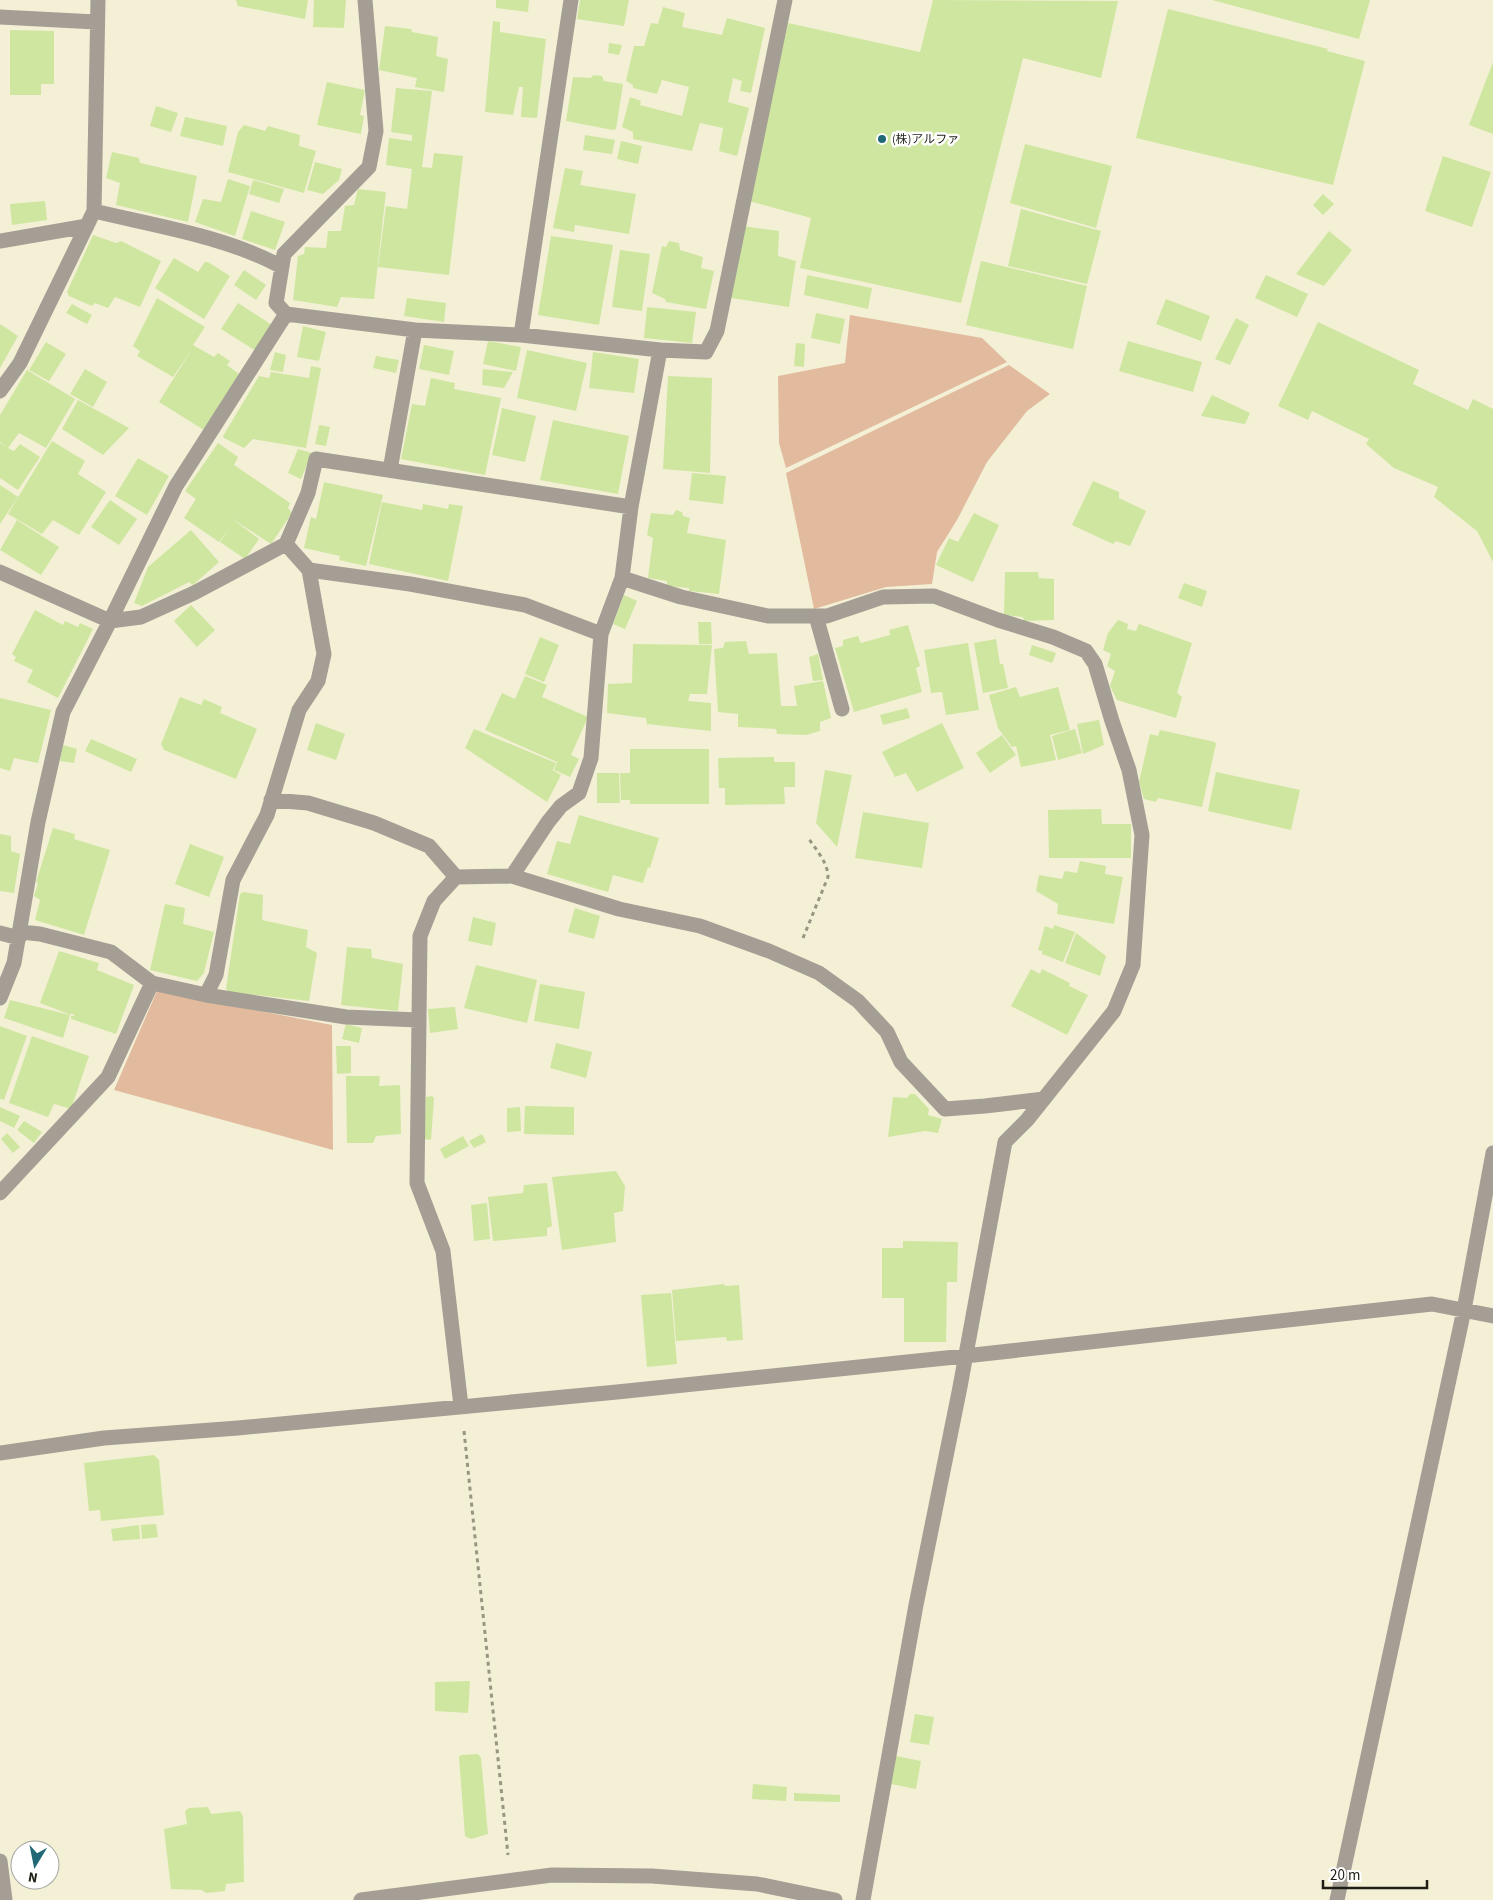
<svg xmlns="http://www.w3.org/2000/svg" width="1493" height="1900" font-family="'Source Sans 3','Noto Sans JP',sans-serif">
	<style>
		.green { fill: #e2bb9f }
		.building { fill: #cfe6a0 }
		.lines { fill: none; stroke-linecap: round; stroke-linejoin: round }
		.path { stroke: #989683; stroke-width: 3; stroke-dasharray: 4 4; stroke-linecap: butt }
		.minor { stroke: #a49e94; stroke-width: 15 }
		.poi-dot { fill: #206875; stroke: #fff; stroke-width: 2 }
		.labels { text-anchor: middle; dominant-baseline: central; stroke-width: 5; stroke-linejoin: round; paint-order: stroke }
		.poi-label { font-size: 12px; fill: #1f1e14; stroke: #fff; text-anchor: start }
	</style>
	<rect width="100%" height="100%" fill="#f3f0d6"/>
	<path class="green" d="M850,315L982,338L1007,362L786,468L779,443L778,376L845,363Z
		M1009,365L1050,394L1027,411L987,462L957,520L937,552L932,584L886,587L814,609L786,473Z
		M157,991L332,1025L333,1150L114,1090Z"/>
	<path class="building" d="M236,0H308L305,19L238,6Z
		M314,0H346L344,28L313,27Z
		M496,0H529L528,12L496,8Z
		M580,0H629L624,26L577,19Z
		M933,0L1118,1L1101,78L1023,58L961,303L800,268L811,218L749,201L788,23L920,52Z
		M1212,0H1370L1359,39Z
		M663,7L685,13L682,27L722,35L727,18L765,28L751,93L740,91L742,81L733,78L728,102L749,108L737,156L719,151L723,128L700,123L692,151L633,139V132L622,127L630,97L641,101L640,105L682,116L689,87L662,80L657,94L633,88V85L626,81L634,46H644L651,23L658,24Z
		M1168,9L1328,49L1327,51L1365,61L1333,185L1136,138Z
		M493,21L500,22V32L546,39L537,118L521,117L523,87H519L513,115L485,112Z
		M385,26L411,29L412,32L438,37L436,56L448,59L444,92L415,87L417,78L379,70Z
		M10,30L54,31V84H41V95H10Z
		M609,43L622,45L619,55L608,53Z
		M1493,62V134L1469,125Z
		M593,75L602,76L604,81L623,84L616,129L613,130L566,121L573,77L591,78Z
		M327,82L365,90L360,115L364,116L361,134L317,125Z
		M396,88L432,91L422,167L432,168L434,153L463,156L449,275L378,267L386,206L407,209L412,169L386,165L389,138L412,141V135L391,132Z
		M156,106L178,113L171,132L150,126Z
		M185,117L227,126L223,146L180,136Z
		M244,125L265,131L268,126L300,135L299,146L316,151L304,193L228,172L238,132Z
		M585,135L615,140L612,154L583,150Z
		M621,141L642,146L638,164L617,159Z
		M1025,144L1112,166L1096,228L1010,203Z
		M112,152L139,158L140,163L197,176L188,222L116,205L120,183L106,178Z
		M1443,156L1491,172L1472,227L1425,211Z
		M315,162L342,169L339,180L323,194L307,190Z
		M565,168L583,171L580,185L636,194L629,234L575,225L574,232L553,228Z
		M228,179L250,186L235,236L195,222L203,199L221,202Z
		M253,180L284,189L279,203L249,194Z
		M358,189L386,192L374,299L341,297L337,307L293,300L298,256L304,254L305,247L326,248L328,231H341L345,206L354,205Z
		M1323,194L1334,204L1323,215L1313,205Z
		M45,201L47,220L12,225L10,204Z
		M1021,209L1101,231L1087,284L1008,266Z
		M251,211L285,222L275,250L242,239Z
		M742,226L779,231L778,256L796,261L789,307L731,298Z
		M1329,231L1352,250L1324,286L1296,274Z
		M93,235L116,243L121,241L161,261L140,307L115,297L108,308L95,303L92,306L69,296L67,292Z
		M551,236L613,245L599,325L538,315Z
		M669,241L679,243L680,250L703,257L701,268L714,271L706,309L666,302L665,299L652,293L662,246L666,247Z
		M620,250L650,254L642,311L612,307Z
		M174,258L198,272L205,262H208L230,276L204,319L155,288Z
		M981,261L1087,286L1073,349L966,325Z
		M244,270L266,285L256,300L234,285Z
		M807,275L872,288L868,309L804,295Z
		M1266,275L1308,294L1297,317L1255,298Z
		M157,298L205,327L193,345L214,357L218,353L230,361L227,365L239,374L204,430L159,402L192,349L173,377L137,356L140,351L133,346Z
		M407,298L446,303L444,322L404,316Z
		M1166,299L1210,316L1201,341L1156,324Z
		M238,303L272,325L256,351L221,329Z
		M72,304L92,315L87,324L66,313Z
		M647,307L696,312L692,343L644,338Z
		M816,313L845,319L840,344L811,338Z
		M1236,318L1249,325L1230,365L1215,359Z
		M1318,322L1419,370L1413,384L1468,410L1473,399L1493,409V562L1477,531L1434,497L1438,487L1394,468L1366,444L1369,439L1312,411L1308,420L1278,406Z
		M0,324L18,336L0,368Z
		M303,326L326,332L319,361L297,357Z
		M488,341L521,347L516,371L483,364Z
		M1128,341L1202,362L1193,392L1119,371Z
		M46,342L66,354L49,381L29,370Z
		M796,343L805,344L804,367L794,366Z
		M424,345L454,351L449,375L419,369Z
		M527,350L587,363L576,411L517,398Z
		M275,352L286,355L283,372L270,370Z
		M593,352L639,359L634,393L589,388Z
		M376,356L399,360L396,373L373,368Z
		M311,366L321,368L306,448L253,439L244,448L224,438L223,436L259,376L269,378L271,372L309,378Z
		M85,369L107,382L93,407L70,394Z
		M483,369L513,372L504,388L482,385Z
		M27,370L75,399L46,448L19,433L8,448L14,451L20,444L40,457L18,490L0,478V443L6,446L0,442V415Z
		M668,376L712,378L710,473L663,469Z
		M431,378L455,383L454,389L501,398L485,475L401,459L412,404L425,406Z
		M1212,395L1250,413L1245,424L1201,416Z
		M78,400L129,428L103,455L62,429Z
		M502,408L536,416L525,462L492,455Z
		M553,420L629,436L618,494L540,480Z
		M319,425L330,427L326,446L315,444Z
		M52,441L85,461L78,474L106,492L79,535L53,520L42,534L8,514Z
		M218,443L238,457L234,465L290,503L288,508L292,513L271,544L231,518L259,539L245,559L220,542L228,530L219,542L184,518L196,499L185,491Z
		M298,449L312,453L301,479L288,473Z
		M138,458L169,476L147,515L115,496Z
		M692,473L726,476L723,504L689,500Z
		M1093,481L1119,492V498L1146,511L1130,546L1116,541L1113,544L1072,525Z
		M324,482L383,495L366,566L339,560L340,556L304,548L311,517L316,519Z
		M0,485L18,497L0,524Z
		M110,500L137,519L119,545L91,527Z
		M382,502L422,510L423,504L448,509L449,504L463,506L448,581L369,564Z
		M676,510L682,512L683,516L690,518L687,533L726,540L719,594L689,591V588L667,586V581L648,578L653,538L647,535L651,513L673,515Z
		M974,513L999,525L973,582L936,565L949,538L958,542Z
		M17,520L59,547L41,575L0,550Z
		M191,530L219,562L193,585L189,582L142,606L134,603L148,567Z
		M1005,572H1038L1039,578L1054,579V620L1024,621L1023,617L1004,615Z
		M1184,583L1207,591L1202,607L1178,598Z
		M624,595L637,601L625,629L613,624Z
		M191,605L215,630L197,647L174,621Z
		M35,610L63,625L65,621L78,627L80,623L93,629L58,698L27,682L33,670L14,661L16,657L12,654Z
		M1118,620L1128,624L1127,629L1136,631L1139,624L1192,643L1177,693L1182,697L1176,718L1117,700L1110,686L1115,671L1107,666L1111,654L1103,650L1108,633Z
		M698,622H711L712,644H699Z
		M908,625L920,666L916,668L922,692L854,712L835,648L843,646V640L858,636L861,643L890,635L889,630Z
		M540,637L559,645L544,682L525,674Z
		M996,639L1000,664H1003L1008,688L983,693L974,643Z
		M746,641L749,654L777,653L781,706H797L794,686L823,681L831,718L820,722V731L806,735L777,734L776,729L738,727V714L718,712L714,649L723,648L725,642Z
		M968,643L979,710L946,715L942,692L931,693L924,650Z
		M633,644L712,645L707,694H690L688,701L711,703V731L647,724L646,718L607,713L608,684L632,683Z
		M1032,645L1056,653L1052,663L1029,655Z
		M818,654L823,680L813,681L809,657Z
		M525,676L547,685L542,697L588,717L571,755L579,759L570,777L554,770L557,762L485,730L502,693L515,699Z
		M1016,687L1020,697L1058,687L1070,730L1050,735L1056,760L1021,767L1016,746L1012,747L998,728L989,695Z
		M180,697L201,705L204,699L222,707L220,713L257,729L236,779L164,750L161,744Z
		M0,698L51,710L38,763L14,758L10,771L0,768Z
		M907,708L910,718L883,725L880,715Z
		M1099,720L1104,745L1083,754L1077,724Z
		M316,723L345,734L336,760L307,750Z
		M942,723L964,768L917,792L906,773L895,777L882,752Z
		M474,729L556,763L553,770L549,768L561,775L547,802L465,748Z
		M1075,729L1082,753L1058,760L1052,736Z
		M1160,730L1215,742L1216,744L1202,807L1158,798L1156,802L1144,799L1139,782L1150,734L1158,736Z
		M1002,735L1016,755L990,773L976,753Z
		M91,739L137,759L131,772L85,751Z
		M63,745L77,749L74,763L60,761Z
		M630,749H709V804H630V800H621L620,773H630Z
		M774,757V762H795V787H784L785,804L725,805V788H719L718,758Z
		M825,770L852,775L837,847L816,823Z
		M1216,772L1300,790L1291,830L1208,811Z
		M597,773H619L620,803H597Z
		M1101,809L1102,824H1131V858H1049L1048,810Z
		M863,812L929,823L922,868L855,858Z
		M579,815L659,838L650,868L648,867L643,883L613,875L608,892L547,874L557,841L570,844Z
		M53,828L75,834L74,839L110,850L84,935L35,920L40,900L34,896L38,883L36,882Z
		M0,834L11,836V851L20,854L14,893L0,891Z
		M190,844L224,857L209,897L175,884Z
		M1080,861L1106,866L1105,874L1123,877L1114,924L1057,914L1058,904L1036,891L1039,875L1062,879L1065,871L1077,873Z
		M243,892L263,895L262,920L308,930L306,947L317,953L309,1001L229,992L226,989L240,894Z
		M165,904L185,908L183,924L214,932L204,973L197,981L150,970Z
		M575,908L600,916L594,939L568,932Z
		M473,917L496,923L492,946L468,941Z
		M1054,925L1075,932L1063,962L1042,954V951L1038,950L1045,926L1053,929Z
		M1076,933L1106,956L1100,976L1065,963Z
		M347,947L371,949L372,958L403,964L398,1011L341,1005Z
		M59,951L99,963L97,970L134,985L116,1034L71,1019V1016H75L71,1013V1015L40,1003Z
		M476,965L537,980L527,1023L464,1008Z
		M1031,969L1040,974L1042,969L1070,983L1069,986L1088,995L1067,1035L1011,1006Z
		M540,984L585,992L579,1029L534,1021Z
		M10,1000L70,1015L63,1038L4,1018Z
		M455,1007L458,1029L430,1033L428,1009Z
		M346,1024L362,1028L359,1043L342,1039Z
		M0,1026L27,1036L4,1100L0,1099Z
		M32,1036L89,1056L71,1109L54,1104L48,1117L9,1103Z
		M556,1043L592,1052L586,1078L550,1068Z
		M336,1046H351V1073L337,1074Z
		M346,1076H378L380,1077L379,1086L400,1085L401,1134L376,1136L373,1143H347Z
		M910,1094H915L929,1109L928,1115L942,1119L938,1133L925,1131L888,1137L893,1097L907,1098Z
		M432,1096L434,1098L431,1140L424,1139L426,1097Z
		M525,1106L574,1107V1135L524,1134Z
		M0,1107L20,1116L14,1128L0,1121Z
		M520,1107L521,1131L507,1132V1108Z
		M24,1121L42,1132L34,1143L17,1130Z
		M7,1133L20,1147L13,1153L1,1139Z
		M482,1134L486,1142L474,1148L469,1141Z
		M463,1136L469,1146L445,1159L440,1149Z
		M616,1171L625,1186L623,1211L614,1213L616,1242L562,1250L552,1177Z
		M547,1183L552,1226L547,1228V1236L493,1241L488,1197L523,1193L524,1185Z
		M487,1203L490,1239L474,1241L471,1205Z
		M903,1241L958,1242L957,1282H947L946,1342H904V1298H882V1248H903Z
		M724,1284L725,1286L739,1285L743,1340L727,1341L726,1337L676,1341L672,1290Z
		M671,1293L677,1364L647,1367L641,1295Z
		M154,1455L159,1460L164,1515L101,1521L100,1510L89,1511L84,1463Z
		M156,1524L158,1537L142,1539L141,1525Z
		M139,1525L140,1539L113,1541L111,1529Z
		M470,1681L468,1713L435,1711V1682Z
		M915,1714L934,1717L929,1745L910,1742Z
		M478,1754L481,1758L488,1834L471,1839L465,1836L459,1757L461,1755Z
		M896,1756L921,1761L916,1789L891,1784Z
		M753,1784L787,1787L786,1801L752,1799Z
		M794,1793L840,1795V1802L794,1801Z
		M208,1807L211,1814L240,1811L243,1816L244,1882L226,1884L225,1891L206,1893L202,1890L171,1889L164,1829L187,1824L185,1811L189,1808Z"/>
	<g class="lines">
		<path class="path" d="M803,938L828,877C828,863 817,851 809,839
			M464,1431L508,1855"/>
		<path class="minor" d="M0,17L96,22
			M94,211C156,226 225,236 282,267
			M0,241L87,226
			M286,314L415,330L521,335L660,350
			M521,335L571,0
			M0,391L20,363L94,211L98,0
			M390,470L415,330
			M286,544L308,493L316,459L631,507
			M0,572L110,621L141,617L194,593L286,544L309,570L410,584L525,605L601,634L622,578L631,507L660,350L706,352L717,331L785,0
			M622,578L681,597L768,616H827L883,597L934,596L998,620L1053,637L1086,651L1095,664L1112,721L1129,770L1142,835L1133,965L1114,1011L1027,1120L1005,1142L960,1387L916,1605L863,1900
			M816,616L842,709
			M271,800L308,803L374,823L429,846L456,877
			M512,876L619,909L700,926L769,951L819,973L858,1001L887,1032L901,1062L945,1109L985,1106L1044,1099
			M21,932L40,934L111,952L152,983L206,995L346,1017L418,1020
			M0,933L19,938
			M206,995L216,975L233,880L267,815L299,710L318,681L324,654L309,570
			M0,998L14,963L38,822L63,712L110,621L176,486L286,314L276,303L284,254L369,167L376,131L365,0
			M0,1193L108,1077L152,983
			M461,1406L443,1251L417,1183L420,936L434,901L456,877L512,876L548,822L561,806L579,793L591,758L601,634
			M0,1453L104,1438L238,1428L617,1392L965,1356L1432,1304L1493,1316
			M0,1861L5,1900
			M361,1900L552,1875L652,1876L757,1884L835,1900
			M1337,1900L1464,1310L1493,1153"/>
	</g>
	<circle class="poi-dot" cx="882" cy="139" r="5"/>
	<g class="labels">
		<g class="poi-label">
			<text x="892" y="139">(株)アルファ</text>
		</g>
	</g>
	<g transform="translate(35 1865) rotate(190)"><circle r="24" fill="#ffffff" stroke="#a5a5a1"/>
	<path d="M0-4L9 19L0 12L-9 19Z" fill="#206875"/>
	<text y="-8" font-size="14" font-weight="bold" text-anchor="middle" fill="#1f1e14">N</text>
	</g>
	<path d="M1323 1880v8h104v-8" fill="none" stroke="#1f1e14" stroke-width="2.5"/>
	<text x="1330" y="1880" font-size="15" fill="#1f1e14" stroke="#ffffff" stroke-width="4" paint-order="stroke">20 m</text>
</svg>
